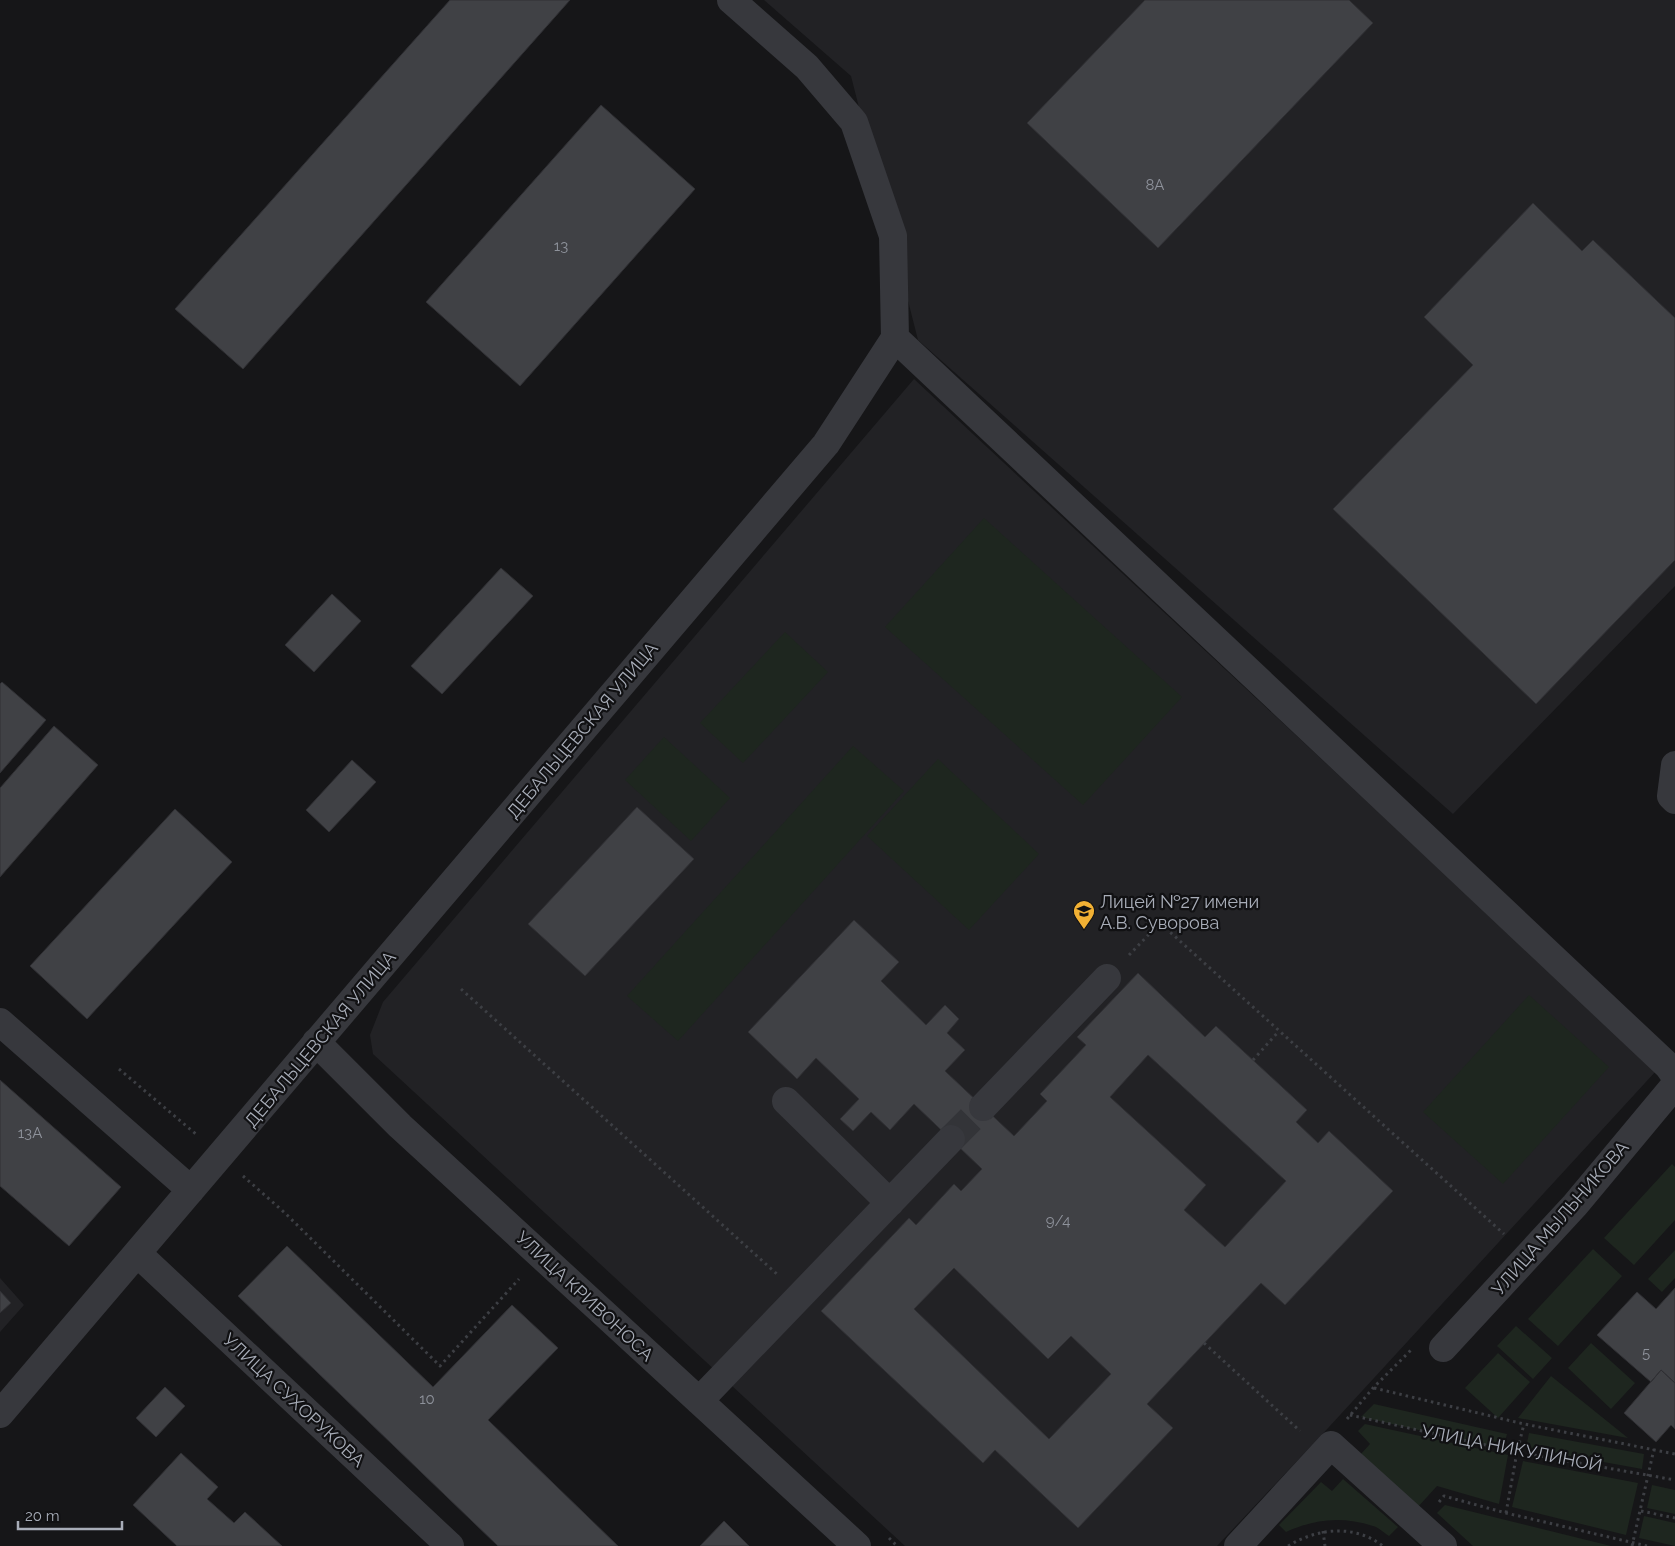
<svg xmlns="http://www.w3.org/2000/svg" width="1675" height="1546" font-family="Raleway,sans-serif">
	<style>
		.built { fill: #222225 }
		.green { fill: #1e261f }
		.building { fill: #404145; stroke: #303034; fill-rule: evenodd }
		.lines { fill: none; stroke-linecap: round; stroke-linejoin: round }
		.minor-tunnel { stroke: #333438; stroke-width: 28; stroke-dasharray: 28 14; stroke-linecap: butt }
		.path { stroke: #3d3f44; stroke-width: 3; stroke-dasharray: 2.5 4; stroke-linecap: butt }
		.minor { stroke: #37383d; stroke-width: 28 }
		.labels { text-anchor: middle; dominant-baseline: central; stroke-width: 4.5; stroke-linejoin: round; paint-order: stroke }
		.number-label { font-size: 15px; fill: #8e929b }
		.street-label { font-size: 18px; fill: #a8adb8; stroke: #111113 }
		.poi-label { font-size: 18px; fill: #a8adb8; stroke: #111113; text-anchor: start }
	</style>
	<rect width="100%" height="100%" fill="#161618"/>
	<path class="built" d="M764,0H1675V586L1453,814L918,340L851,76Z
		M914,379L1656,1071L1329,1427L1217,1546H905L373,1054L370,1035L383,1002Z
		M0,1278L24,1305L0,1332Z"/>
	<path class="green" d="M984,518L1182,697L1083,805L885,627Z
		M785,632L828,672L743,763L700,723Z
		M664,737L730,798L691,841L625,780Z
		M853,746L904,791L678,1041L627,996Z
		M938,759L1039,854L969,930L867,836Z
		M1529,995L1609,1067L1503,1184L1423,1112Z
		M1672,1164L1675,1167V1220L1634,1265L1604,1238Z
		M1593,1249L1622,1276L1558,1346L1528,1319Z
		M1675,1250V1278L1662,1292L1648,1279Z
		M1516,1326L1552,1358L1533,1379L1497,1346Z
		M1591,1343L1635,1383L1611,1409L1568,1368Z
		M1498,1353L1530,1382L1498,1418L1465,1388Z
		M1551,1376L1628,1438L1518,1418Z
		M1374,1404L1507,1434L1503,1449L1361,1417Z
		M1365,1424L1508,1455L1499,1504L1437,1486L1417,1508L1360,1455L1370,1444L1358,1431Z
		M1529,1433L1644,1454L1642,1469L1526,1448Z
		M1523,1461L1638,1483L1626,1535L1512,1507Z
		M1343,1479L1398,1527L1389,1536C1384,1533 1378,1527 1373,1526C1341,1516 1315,1519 1286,1532L1279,1525L1321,1482L1332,1491Z
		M1652,1485L1675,1490V1514L1647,1508Z
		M1445,1505L1611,1546H1473L1437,1513Z
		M1644,1516L1675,1523V1546L1639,1538Z"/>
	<path class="building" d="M450,0H570L243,369L175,309Z
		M1145,0H1349L1373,23L1158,248L1027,123Z
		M601,105L695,189L520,386L426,302Z
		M1533,203L1582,251L1593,240L1675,318V560L1536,704L1333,509L1473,365L1424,317Z
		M501,568L533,596L442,694L411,666Z
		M332,594L361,621L314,672L285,645Z
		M2,682L46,720L0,773V684Z
		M54,726L98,765L0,877V788Z
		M352,760L376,782L329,832L306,810Z
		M637,807L694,859L585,976L528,924Z
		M175,809L232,862L87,1019L30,966Z
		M854,920L899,962L881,981L926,1025L945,1005L959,1019L947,1033L965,1050L945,1071L1014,1136L1047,1101L1040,1094L1086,1045L1077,1037L1138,973L1205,1037L1216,1026L1307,1110L1296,1122L1318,1143L1329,1131L1393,1191L1285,1305L1261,1283L1147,1404L1173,1428L1078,1528L995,1450L983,1463L821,1311L909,1218L916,1225L954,1184L961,1191L982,1169L914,1104L890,1130L871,1112L853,1131L840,1119L859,1099L816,1058L797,1079L748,1032ZM1148,1055L1286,1181L1225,1247L1184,1210L1206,1185L1110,1097ZM954,1268L1048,1359L1071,1336L1111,1374L1049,1439L914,1309Z
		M0,1080L121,1187L69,1246L0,1186Z
		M287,1246L433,1387L512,1305L558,1348L488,1420L618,1546H498L238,1296Z
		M1675,1288V1383L1661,1370L1651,1382L1597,1335L1637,1292L1656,1309Z
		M0,1291L11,1303L0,1313Z
		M1661,1370L1675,1383V1429L1671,1425L1656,1442L1624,1413Z
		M165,1387L185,1406L156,1437L136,1418Z
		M181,1453L218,1487L207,1499L234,1523L245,1512L282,1546H177L133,1505Z
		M724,1521L749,1546H700Z"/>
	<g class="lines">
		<path class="minor-tunnel" d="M951,1139L983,1107"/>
		<path class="path" d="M1129,955L1160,923L1504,1234
			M461,989L778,1275
			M1253,1060L1279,1031
			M119,1069L197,1135
			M243,1176L285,1213L440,1366L519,1279
			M1204,1343L1300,1431
			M1374,1388L1524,1424L1675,1454
			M1350,1415L1517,1452L1675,1480
			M1347,1419L1373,1388L1411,1350
			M1439,1502L1444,1496L1506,1513L1647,1546
			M1641,1511L1675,1518
			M1506,1513L1517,1452L1524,1424
			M1323,1531L1325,1546
			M889,1538L897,1546
			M1288,1546C1318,1528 1354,1524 1383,1546
			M1632,1546L1654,1449"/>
		<path class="minor" d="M895,338L1668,1066L1675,1076
			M1675,765L1671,796L1675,800
			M0,1022L191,1190
			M316,1042L400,1126L857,1546
			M786,1101L890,1203
			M983,1107L1107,978
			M137,1253L450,1546
			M1443,1348L1575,1205L1675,1085
			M699,1401L951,1139
			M0,1414L826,444L895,338L893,236L854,122L807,67L731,0
			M1238,1546L1331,1445L1443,1546"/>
	</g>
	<defs>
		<g id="school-pin" transform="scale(1.125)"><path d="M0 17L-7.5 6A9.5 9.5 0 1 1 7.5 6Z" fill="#f2b134" stroke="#111113"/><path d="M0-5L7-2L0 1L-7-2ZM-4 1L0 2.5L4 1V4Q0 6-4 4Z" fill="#111"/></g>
	</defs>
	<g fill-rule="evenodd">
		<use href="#school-pin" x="1084" y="911"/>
	</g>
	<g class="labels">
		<g class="number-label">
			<text x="1155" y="185">8А</text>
			<text x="561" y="246">13</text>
			<text x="30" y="1133">13А</text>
			<text x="1058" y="1221">9/4</text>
			<text x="1646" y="1353">5</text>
			<text x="427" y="1399">10</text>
		</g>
		<g class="street-label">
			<text transform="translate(582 730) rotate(-50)">ДЕБАЛЬЦЕВСКАЯ УЛИЦА</text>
			<text transform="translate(320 1039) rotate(-50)">ДЕБАЛЬЦЕВСКАЯ УЛИЦА</text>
			<text transform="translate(1560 1218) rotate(-49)">УЛИЦА МЫЛЬНИКОВА</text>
			<text transform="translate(585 1296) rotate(43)">УЛИЦА КРИВОНОСА</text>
			<text transform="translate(294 1400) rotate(43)">УЛИЦА СУХОРУКОВА</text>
			<text transform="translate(1512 1448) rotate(11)">УЛИЦА НИКУЛИНОЙ</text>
		</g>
		<g class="poi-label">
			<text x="1100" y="901">Лицей №27 имени<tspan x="1100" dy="21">А.В. Суворова</tspan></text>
		</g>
	</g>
	<path d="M18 1521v8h104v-8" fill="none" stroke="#a8adb8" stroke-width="2.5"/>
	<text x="25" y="1521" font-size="15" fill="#a8adb8" stroke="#111113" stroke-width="4" paint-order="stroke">20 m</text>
</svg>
